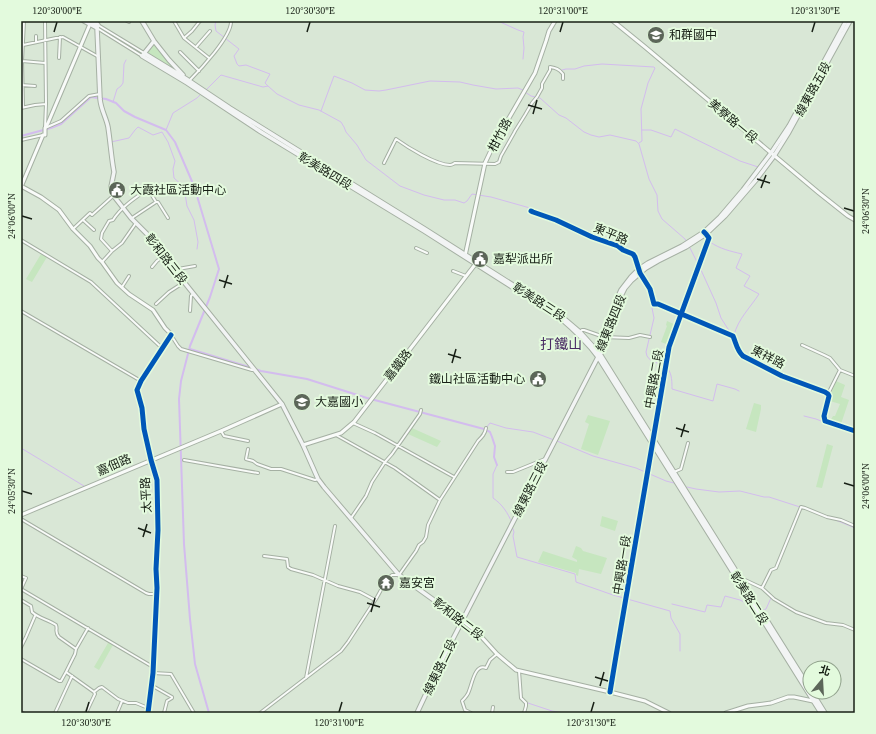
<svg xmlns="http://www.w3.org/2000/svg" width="876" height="734" font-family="'Source Serif 4','Noto Sans TC',serif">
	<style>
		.green { fill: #c6e6bf }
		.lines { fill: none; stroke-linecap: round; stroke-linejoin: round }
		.stream { stroke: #d3bcee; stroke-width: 1 }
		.canal { stroke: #d3bcee; stroke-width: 2 }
		.minor-casing { stroke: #a5b0a3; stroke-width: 4 }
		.tertiary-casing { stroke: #a5b0a3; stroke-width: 5 }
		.secondary-casing { stroke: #a5b0a3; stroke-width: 5.5 }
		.minor { stroke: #f9fbf9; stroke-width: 2 }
		.tertiary { stroke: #f9fbf9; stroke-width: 3 }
		.secondary { stroke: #f2f4f4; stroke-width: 3.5 }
		.cycleway-casing { stroke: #e3fadd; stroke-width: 8 }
		.cycleway { stroke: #0057b8; stroke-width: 5 }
		.ticks { fill: none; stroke: #182016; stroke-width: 1.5 }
		.labels { text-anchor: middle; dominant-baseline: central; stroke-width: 4; stroke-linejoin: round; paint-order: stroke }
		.poi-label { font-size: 12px; fill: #182016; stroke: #e3fadd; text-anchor: start }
		.street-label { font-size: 12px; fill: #182016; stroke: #e3fadd }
		.quarter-label { font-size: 14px; fill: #482a63; stroke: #e3fadd }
		.neatline { fill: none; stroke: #182016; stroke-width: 1.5 }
		.ticks-label { font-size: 10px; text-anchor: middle; fill: #182016 }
	</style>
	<rect width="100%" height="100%" fill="#d9e7d6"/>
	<path class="green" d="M153,43L176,71L144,52Z
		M41,254L47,257L32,282L26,279Z
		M667,321L676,325L669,345L661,342L667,326L666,325Z
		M836,381L845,385L841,397L849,400L840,427L829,423L833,416H835L840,404L830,401V396Z
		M754,403L761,405V409L756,432L746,429Z
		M588,415L610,421L598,455L581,449L589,424L585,422Z
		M412,428L441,441L437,447L408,434Z
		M827,444L833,446L822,488L816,487Z
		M602,516L618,521L615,531L600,526Z
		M576,546L581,548L583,551L607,558L601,574L579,569L578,576L576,575V573L538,562L543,551L577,562V560L572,557Z
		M108,643L113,645L99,670L94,667Z"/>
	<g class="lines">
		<path class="stream" d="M216,21L215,25L216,31L239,49L234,56L237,64L239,66L246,65L270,74L265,83L268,86
			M498,21L518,30L524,32L523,37L524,48L523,59
			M562,70L566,69H575L584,66L602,64L654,67L655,68L648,83L641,109L642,141L639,143
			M206,90L221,75L263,87L268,86L277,94L299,105L319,110L341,122L344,127L346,132L357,145L366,160L400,186L424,195L444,200H455L464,203L467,201L472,194L491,197L530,208L532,211
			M525,92L531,96L540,98L559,115L566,118L584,132L591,135L599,137L610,135L636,141L639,144L649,179L657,195L658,211L662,219L685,239L687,242
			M113,102L117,89L121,86L123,83L124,64L126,60
			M321,111L334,76L352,83L365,90L379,91L386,90L430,81L460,82L473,85L496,89L518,88L523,90
			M166,130L173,113L197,98L202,93
			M642,130H651L671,137L675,129L740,161L758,167
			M111,142L129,138L135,130L138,127L140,128L153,135L162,132L168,142L175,161L173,169L174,178L184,187L187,206L194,220L198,242L197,249
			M403,142L410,147
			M435,160L444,163
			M710,242C720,249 730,251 742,254L736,268L750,276L744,286L759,294C750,308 738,319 734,335
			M689,246L701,270L716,303L721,318L728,329L735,336L737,345L743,355L789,378
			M652,308L654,318L646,352C647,364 661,361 668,369C672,374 672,383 672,389L713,401L717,384L735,389L739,391
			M710,328L733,338
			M740,354L741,356L753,362
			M792,381L810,388
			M804,416L816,419L826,423L855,433
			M486,428L490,423L506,428L533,432L554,440
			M557,441L593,456L636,468L666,481L674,483
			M21,448L84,486
			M497,465L493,474V498C502,504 508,513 512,523
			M687,487L696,489L719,492L740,491L764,497H769L800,507
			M833,519L855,528
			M512,526L514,532L513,536L517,557L575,574L576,582L613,595L670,611L671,618L680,634V651
			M672,604L705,612L707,605L721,607L725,596L740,600L752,606
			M761,609L764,610L766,609L771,598
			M528,703L552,711L564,713"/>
		<path class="canal" d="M21,136L51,128L61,124L91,97L106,99L116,103L124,111L135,117L166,130L175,142L194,186L219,269L210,297L190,346L181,381L179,399L184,544L190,619L195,664L209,713
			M190,349L249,367L261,371L307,379L367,398L484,429L490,432L492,437L495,446L494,457L497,465"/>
		<g class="minor-casing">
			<path id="minor" d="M45,21L46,104L45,128L61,121L89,96L100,94
				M97,21L98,25L144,53
				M127,21L129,22
				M174,21L184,38L209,58
				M97,28L142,56
				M36,36V42
				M184,38L192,31L200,21
				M23,45L56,38L63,37L97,56
				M196,47L210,31
				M180,52L199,71
				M59,58L60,37
				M22,61L45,63
				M189,81C200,70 232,36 231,21
				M21,85L35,86
				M23,107L22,61L24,21
				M21,108L35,105L46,104
				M21,140L43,135
				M384,163L396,139C407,147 436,165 450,165C452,165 453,164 455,163L495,164L499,162L501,156L514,133L515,131L525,115L532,103L537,97L542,88V84L550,70V67C556,68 559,69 563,74V79
				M531,211L533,212L556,220L592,237L618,246L623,250L633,254L635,257L639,269
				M132,218L156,202H158L168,218
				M83,220L94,230
				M73,229L90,213L92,215L113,196
				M21,240L91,282L162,348
				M416,248L427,253
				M112,251L101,239L102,233L109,221L113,220C121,207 135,198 148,189L156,202
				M102,262L112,251L122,243L136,223
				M152,267L157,261L165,255
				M178,269L195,266
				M453,271L466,276
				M641,274L650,289L654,304H658L733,336C736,343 737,351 743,356L782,376L825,392L828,394L829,396L824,416L825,421L855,431
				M122,287L129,276
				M156,304L169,292L183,283
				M21,311L141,381
				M190,311L191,296L193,294
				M580,332L582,330H584L604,337L629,338L640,335L650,337
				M171,335L178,346L181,349L252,370H254
				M802,345L824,355L830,358L840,370L855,376
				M828,394L840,370
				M353,423L375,433L454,477
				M221,431L224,436L248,441
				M336,435L395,468L440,500
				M653,439L669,347L706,247L709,238L707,234
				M248,449L246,459L253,461L257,464L271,469H281L315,480L318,479
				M184,460L258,473
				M507,472H513L545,459
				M674,472L681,469L688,443
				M351,518L366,496L372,482L385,462L392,454L420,414L421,410
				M21,519L146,593L149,594H157
				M264,556L287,559L288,567L291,569L313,575L338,586L360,592L375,600
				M21,576L26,578L21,589
				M741,580H745L762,588L774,599L796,612L826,623L843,625L855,630
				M762,588L771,570L776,568L801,507L805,508L827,517L841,520L855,526
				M21,589L153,667
				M21,600L31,606L32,612C38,618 49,620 56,625C58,630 54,631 59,637L76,649
				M88,628L76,649L75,654L66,672L94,692L99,688L102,687L118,699L128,703H136L148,708
				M21,647L26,637L35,616
				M21,659L59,681H61L66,672
				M519,671L521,698L526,703V706L524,713
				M153,673L171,674L194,713
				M306,678L335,526
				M151,685L172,697V698L167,701L164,713
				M610,692L652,445
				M21,712L23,713
				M55,713L72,676
				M86,713L95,694L94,692
				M117,713L122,701
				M260,713L341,651L348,642L376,599L387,579L392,575H399L416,551L419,545L423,542L426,537L428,525L440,500L478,441C482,437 485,434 486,428
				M471,713L465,710L462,701C465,698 468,695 469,691C472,684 475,663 486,668L490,660L497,654
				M492,713L493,707"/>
		</g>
		<g class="tertiary-casing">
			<path id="tertiary" d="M613,21L645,47L819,193L848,216L855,220
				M45,135V128L48,123L90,24H92
				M21,186L41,197L59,210L73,229L90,246L98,258L102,262L117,283L129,294L153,310L165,328L169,332L171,335L141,381L137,390L142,408L144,429L151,460L157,480L158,530L156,569L157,588L153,673L148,713
				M21,187L43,135
				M465,256L485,163L494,144L535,73L546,41L549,31L555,21
				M303,445L341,433L354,422L477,262
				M21,515L221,431L282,404
				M463,621L477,632L497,654L516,670L610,692L645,701L669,713
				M726,713L748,706L771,703L788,697H794L813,701L815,700"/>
		</g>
		<g class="secondary-casing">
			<path id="secondary" d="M84,21L97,28
				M91,21L98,25L97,28L100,99C101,110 106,117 108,127C110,140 111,153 113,166L114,172L111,187L113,195L131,218L155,242L177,269L184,282L282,404L303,445L318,479L324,487L399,575L463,621
				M142,21L154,41L169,60L183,75
				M154,41L142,56L187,83L261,132L424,231L559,317C573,329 587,342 598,357L821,713
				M144,53L185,78L230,108L425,229L560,315L580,332L600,354L810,689
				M598,354L616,301L621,290L631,277L639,269L648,263L682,246L704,232L720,217L743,190L771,153L789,126L846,21
				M812,692L825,713
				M417,713L440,664L598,357L602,352L619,300L625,288L631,281L646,268L658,261L686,247L706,234L725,216L756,180L774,156L789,132L850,21"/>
		</g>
		<use href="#minor" class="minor"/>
		<use href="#tertiary" class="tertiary"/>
		<use href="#secondary" class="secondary"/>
		<g class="cycleway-casing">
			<path id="cycleway" d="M531,211L533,212L556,220L592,237L618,246L623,250L633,254L635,257L640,273L650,289L654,304H658L733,336C736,343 737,351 743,356L782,376L825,392L828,394L829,396L824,416L825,421L855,431
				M610,692L616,656L669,347L709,238L706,234L704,232
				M148,713L153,673L157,588L156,569L158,530L157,480L151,460L144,429L142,408L137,390L141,381L171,335"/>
		</g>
		<use href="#cycleway" class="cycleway"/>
	</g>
	<path class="ticks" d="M54,32L57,22M307,32L310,22M560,32L563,22M812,32L815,22M528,105L542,109M533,114L537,100M757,179L770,183M761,188L766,175M844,208L854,211M22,216L32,219M219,280L232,284M224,288L228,275M448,354L461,358M452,363L456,349M676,428L689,432M681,437L685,424M844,483L854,486M22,491L32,494M138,528L151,533M143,537L147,524M367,603L380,607M371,612L375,598M595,677L608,681M600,686L604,672M86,712L89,702M339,712L342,702M591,712L594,702"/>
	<defs>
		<g id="school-disc" transform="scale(0.9)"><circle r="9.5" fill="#5c6659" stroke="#e3fadd"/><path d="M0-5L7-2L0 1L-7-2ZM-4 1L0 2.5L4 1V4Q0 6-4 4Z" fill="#fff"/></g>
		<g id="civic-disc" transform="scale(0.9)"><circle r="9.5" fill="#5c6659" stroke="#e3fadd"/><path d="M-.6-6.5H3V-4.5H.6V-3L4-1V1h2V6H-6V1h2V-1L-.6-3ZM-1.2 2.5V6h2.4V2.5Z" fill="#fff"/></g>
		<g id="temple-disc" transform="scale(0.9)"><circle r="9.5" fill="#5c6659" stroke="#e3fadd"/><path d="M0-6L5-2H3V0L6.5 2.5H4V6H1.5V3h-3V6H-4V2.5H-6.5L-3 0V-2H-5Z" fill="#fff"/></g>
	</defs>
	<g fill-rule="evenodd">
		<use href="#school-disc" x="656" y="35"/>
		<use href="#civic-disc" x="117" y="190"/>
		<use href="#civic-disc" x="480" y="259"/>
		<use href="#civic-disc" x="538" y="379"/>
		<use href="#school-disc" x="302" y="402"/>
		<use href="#temple-disc" x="386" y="583"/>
	</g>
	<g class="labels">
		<g class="poi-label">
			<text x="669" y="35">和群國中</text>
			<text x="130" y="190">大霞社區活動中心</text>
			<text x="493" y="259">嘉犁派出所</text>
			<text x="525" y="379" text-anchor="end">鐵山社區活動中心</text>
			<text x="315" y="402">大嘉國小</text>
			<text x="399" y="583">嘉安宮</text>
		</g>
		<g class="street-label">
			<text transform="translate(813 89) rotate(-61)">線東路五段</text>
			<text transform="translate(733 121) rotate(40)">美寮路一段</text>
			<text transform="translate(500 135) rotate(-62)">柑竹路</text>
			<text transform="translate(325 171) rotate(31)">彰美路四段</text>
			<text transform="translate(611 234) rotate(23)">東平路</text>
			<text transform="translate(166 259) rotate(52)">彰和路三段</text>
			<text transform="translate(539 302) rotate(33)">彰美路三段</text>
			<text transform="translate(611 323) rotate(-68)">線東路四段</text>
			<text transform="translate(768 357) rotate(27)">東祥路</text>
			<text transform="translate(398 365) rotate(-52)">嘉鐵路</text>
			<text transform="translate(654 379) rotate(-80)">中興路二段</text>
			<text transform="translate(114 465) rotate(-23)">嘉佃路</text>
			<text transform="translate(530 489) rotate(-63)">線東路三段</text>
			<text transform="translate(146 495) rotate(-93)">太平路</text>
			<text transform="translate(622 565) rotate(-81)">中興路一段</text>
			<text transform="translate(749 598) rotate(58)">彰美路二段</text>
			<text transform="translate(458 619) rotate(38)">彰和路二段</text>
			<text transform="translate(440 667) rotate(-64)">線東路二段</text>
		</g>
		<g class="quarter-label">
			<text x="561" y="344">打鐵山</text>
		</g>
	</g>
	<rect width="876" height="734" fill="none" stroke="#e3fadd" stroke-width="44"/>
	<g transform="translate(822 680) rotate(18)"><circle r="19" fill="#e3fadd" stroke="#92a38d"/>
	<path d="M0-3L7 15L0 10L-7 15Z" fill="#5c6659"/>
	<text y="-6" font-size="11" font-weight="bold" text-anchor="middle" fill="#182016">北</text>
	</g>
	<rect x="22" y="22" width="832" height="690" class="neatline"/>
	<g class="ticks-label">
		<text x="57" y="14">120°30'00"E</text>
		<text x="310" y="14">120°30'30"E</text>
		<text x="563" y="14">120°31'00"E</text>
		<text x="815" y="14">120°31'30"E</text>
		<text transform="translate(865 211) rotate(-90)" y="4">24°06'30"N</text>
		<text transform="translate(11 216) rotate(-90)" y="4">24°06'00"N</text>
		<text transform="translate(865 486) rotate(-90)" y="4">24°06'00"N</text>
		<text transform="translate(11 491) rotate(-90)" y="4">24°05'30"N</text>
		<text x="86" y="726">120°30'30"E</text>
		<text x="339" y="726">120°31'00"E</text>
		<text x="591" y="726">120°31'30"E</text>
	</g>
</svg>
